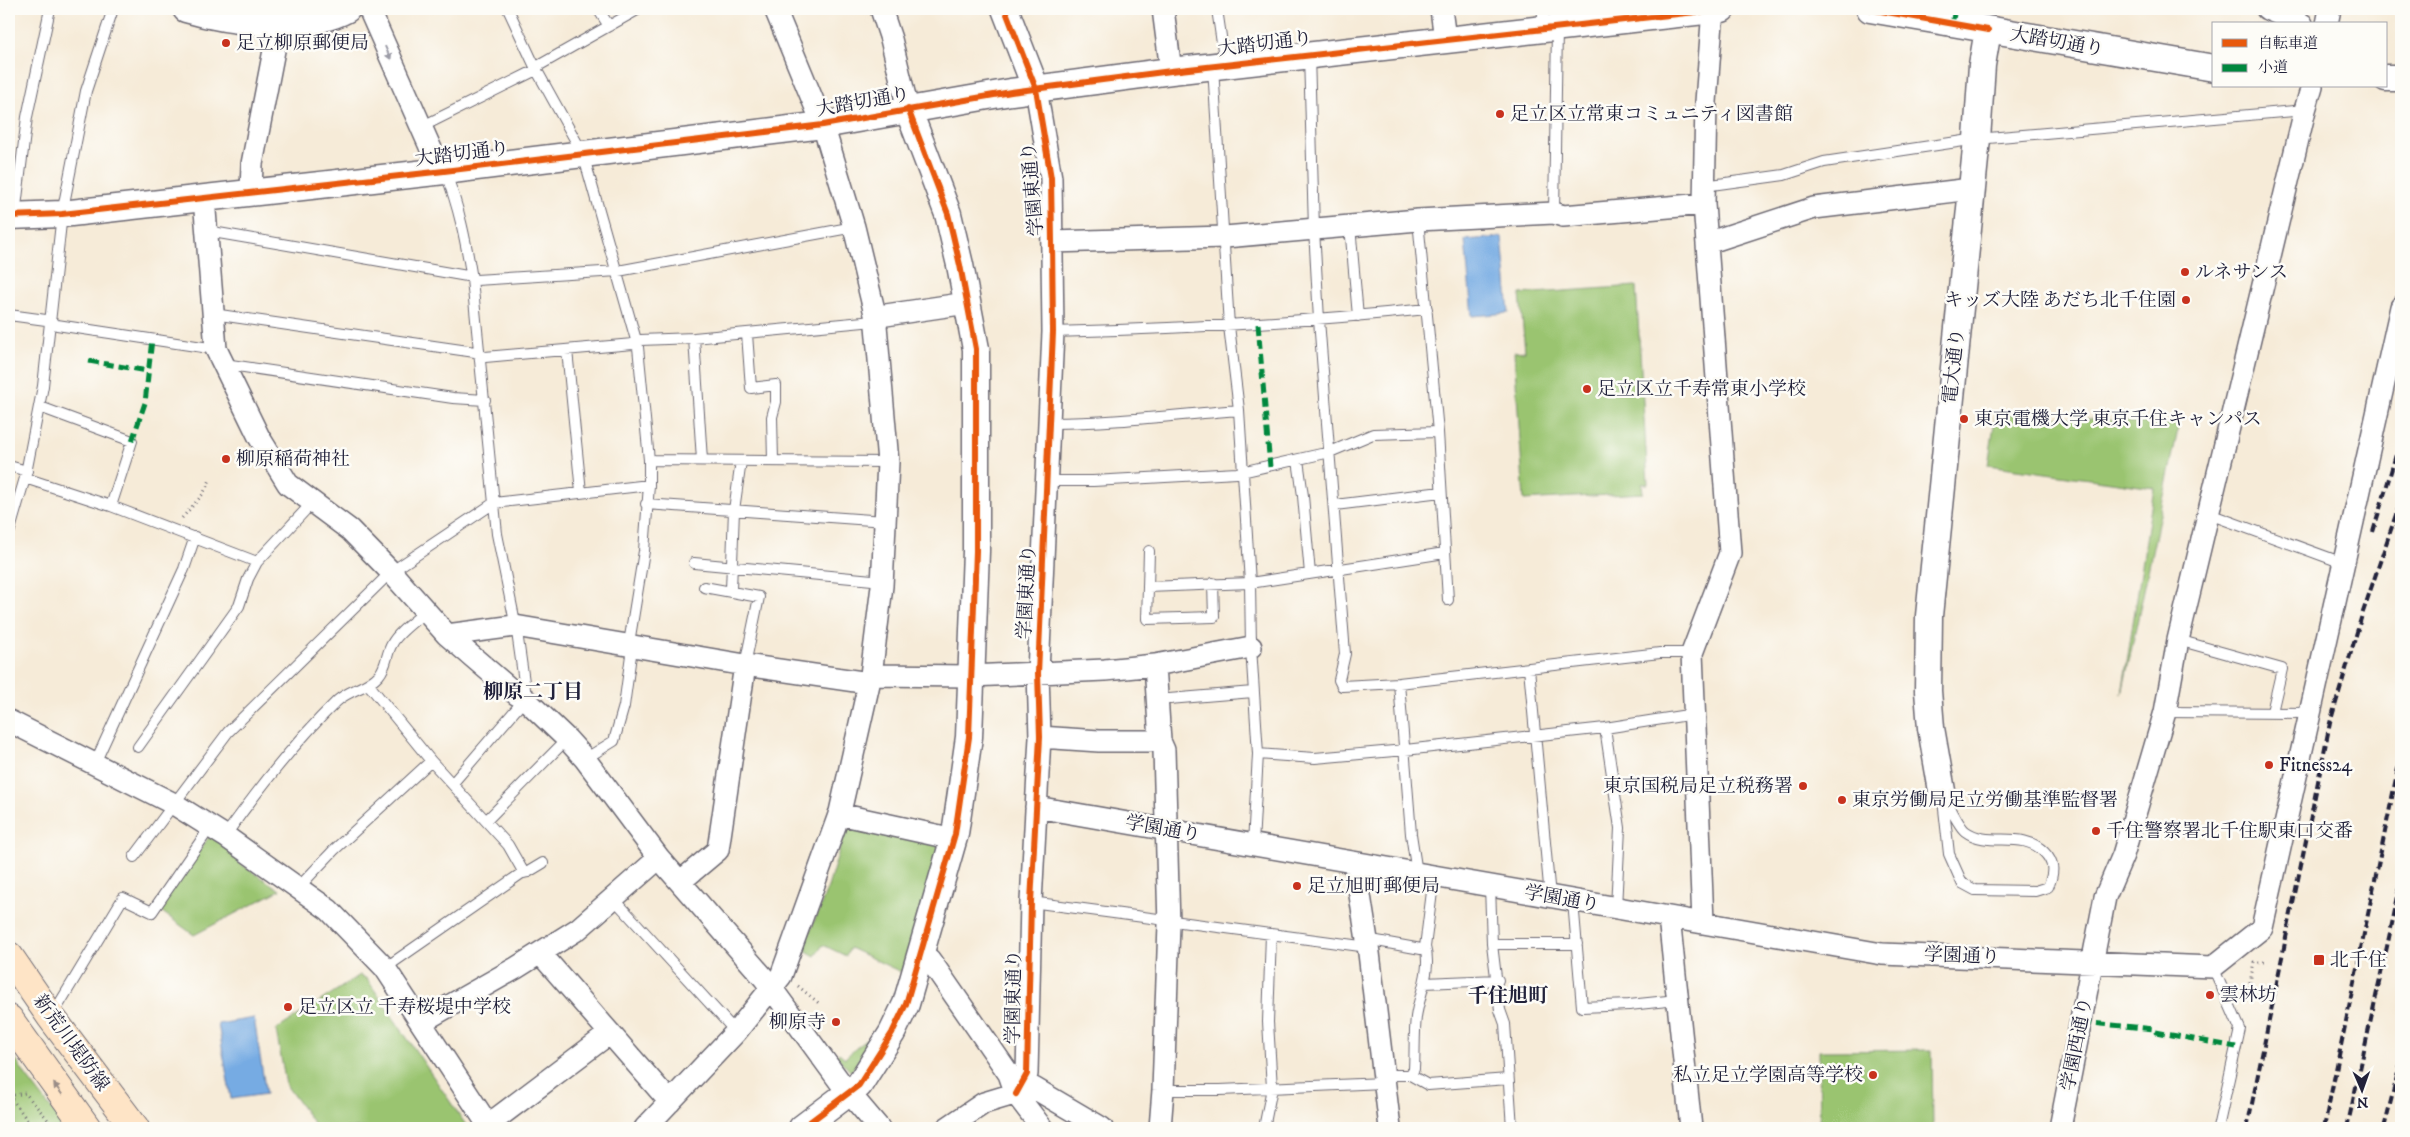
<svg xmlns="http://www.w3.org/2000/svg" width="2410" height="1137" font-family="'IM FELL DW Pica','Noto Serif JP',serif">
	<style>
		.green { fill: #9ac470; stroke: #5e7356 }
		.water { fill: #76abe3; stroke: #4c668f }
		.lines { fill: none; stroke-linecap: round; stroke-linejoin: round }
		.service-casing { stroke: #6c6872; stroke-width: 12 }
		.minor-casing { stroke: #6c6872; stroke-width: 24 }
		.tertiary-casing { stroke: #6c6872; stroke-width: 29 }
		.secondary-casing { stroke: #6c6872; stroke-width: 30 }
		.path { stroke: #6c6872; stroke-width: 3; stroke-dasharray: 1 4; stroke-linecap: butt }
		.service { stroke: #fff; stroke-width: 10 }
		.minor { stroke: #fff; stroke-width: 21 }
		.tertiary { stroke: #fff; stroke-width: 26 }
		.secondary { stroke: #fee4c6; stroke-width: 28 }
		.rail { stroke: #22223b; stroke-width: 4; stroke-dasharray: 8 4; stroke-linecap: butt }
		.quiet { stroke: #00873e; stroke-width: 5; stroke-dasharray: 10 5; stroke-linecap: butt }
		.cycleway-casing { stroke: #fdfcf7; stroke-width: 9 }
		.cycleway { stroke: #e8590c; stroke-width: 6 }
		.oneway { fill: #9c9ca7 }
		.oneway2 { fill: #9b8d87 }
		.poi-dot { fill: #c8321e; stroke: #fdfcf7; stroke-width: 2 }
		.labels { text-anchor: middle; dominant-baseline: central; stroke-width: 5; stroke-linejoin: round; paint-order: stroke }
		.street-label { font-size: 19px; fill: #22223b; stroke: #fdfcf7 }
		.poi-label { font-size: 19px; fill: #22223b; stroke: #fdfcf7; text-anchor: start }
		.neighbourhood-label { font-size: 20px; font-weight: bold; fill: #22223b; stroke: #fdfcf7 }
	</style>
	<rect width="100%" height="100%" fill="#fdfcf7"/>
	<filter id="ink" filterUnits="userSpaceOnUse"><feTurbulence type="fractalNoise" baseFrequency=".02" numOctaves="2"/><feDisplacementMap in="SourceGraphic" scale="10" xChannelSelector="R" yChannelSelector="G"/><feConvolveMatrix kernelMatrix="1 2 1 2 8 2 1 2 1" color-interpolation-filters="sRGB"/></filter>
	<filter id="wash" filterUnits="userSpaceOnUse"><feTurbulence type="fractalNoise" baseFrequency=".0096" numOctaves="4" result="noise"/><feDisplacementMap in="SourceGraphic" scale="20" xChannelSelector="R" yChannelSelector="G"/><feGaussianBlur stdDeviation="1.12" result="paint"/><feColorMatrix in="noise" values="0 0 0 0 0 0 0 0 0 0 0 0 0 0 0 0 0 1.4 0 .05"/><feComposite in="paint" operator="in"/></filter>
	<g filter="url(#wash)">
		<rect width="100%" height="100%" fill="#f6ebd8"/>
		<path class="green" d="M1636,286L1648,484H1642L1643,493L1524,500L1514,352L1525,351L1520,294Z
			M1996,413L2179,425L2122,694L2154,488L1988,465Z
			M848,821L943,842L905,974L850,948L846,956L823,945L815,956L803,949L828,887Z
			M211,834L241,857L238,862L280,890L194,935L158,909Z
			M360,975L367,979L468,1128H317L286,1085L276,1030Z
			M866,1039L869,1043L851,1072L836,1056L839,1053L845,1058Z
			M9,1048L26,1076L66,1128H9Z
			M1932,1050L1933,1128H1820L1819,1051Z"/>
		<path class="water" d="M1502,237L1509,313L1472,316L1465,240Z
			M254,1018L266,1094L231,1099L218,1024Z"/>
	</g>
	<g filter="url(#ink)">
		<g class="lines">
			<g class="service-casing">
				<path id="service" d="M508,9L536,69L583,154L638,347L649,460V485L644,551L630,637L631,655L624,706L614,741L585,759
					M598,9L609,26
					M1217,9L1225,64
					M1542,9L1545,28
					M1309,55L1314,229L1319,320L1345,654L1339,680L1342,686L1399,683L1660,653H1692
					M1213,67L1229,326L1239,410L1250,583L1251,647L1258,754L1253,844
					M421,127L534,71L538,66L639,9
					M445,172C459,206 466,242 472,279L497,534L517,632L525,689V699L452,784
					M1704,186L1784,175L1824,162L1977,139L2305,110
					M1554,213L1557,28
					M15,215L27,117L50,9
					M1418,220L1438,432L1448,600
					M1350,226L1358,316
					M207,231L467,276L476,280L618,271L854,227
					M213,314L475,352L485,357L633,344L640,340L694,338L874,321
					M9,315L46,320L57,325L216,349
					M1053,332C1178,329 1302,322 1427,309
					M747,334L751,388L776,385V402L772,417L773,461
					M694,338L702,460
					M567,350L581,492
					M224,364L453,398L485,400
					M40,407L132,441L111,506
					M1050,423C1113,423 1176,415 1239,410
					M649,460L888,462
					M1298,460L1303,496L1310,574
					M9,466L27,471
					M25,478L111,506L257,562L312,503
					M1047,481H1093L1237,473L1330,452L1373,434L1438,432
					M646,504L885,521
					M1335,505L1441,492
					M2209,514L2343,563
					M9,533L25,478L43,386L62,214L86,91L113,9
					M1149,551L1148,587L1250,583L1445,553
					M694,563L883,581
					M704,587L759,597L745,665
					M1148,587L1147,619L1214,617L1213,583
					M731,590L734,510L741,461
					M2178,640L2282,669L2272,712
					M1529,668L1550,897
					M1399,683L1411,834L1417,873
					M369,685L431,761L508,845L524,873
					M1157,700L1253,692
					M2165,712L2309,713
					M1605,728L1620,828L1616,908
					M138,747L239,606L248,579L257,562
					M1258,754L1315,758L1405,750L1605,728L1694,714
					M95,763L184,569L195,537
					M1942,791C1947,801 1957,824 1965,831C1989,849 2022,829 2044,852C2055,863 2054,873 2048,887L2035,891L1975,890L1962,883L1949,854Z
					M486,821L567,739
					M225,836C259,788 295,742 337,701C350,689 368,688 379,675C387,666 386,654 392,644C398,632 415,621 425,612
					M134,857L228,732L391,572L494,503L649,485
					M1490,886L1492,944L1500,1010L1505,1024L1512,1128
					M298,888L334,850L431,761
					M614,899L736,1032
					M1573,901L1582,1007L1629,1005L1677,1000
					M1031,902L1368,947
					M1366,939L1421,949L1425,947
					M1492,944H1577
					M2213,967L2240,1029L2218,1128
					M385,968L522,873L528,872L543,863
					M1424,983L1498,980
					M52,1016L123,898L152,912L211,826
					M1383,1075H1410L1428,1085L1508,1079
					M1410,1075L1414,1069C1415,1052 1414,1034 1416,1017C1419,995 1432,970 1425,947L1434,876
					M1163,1090H1220L1384,1083
					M1264,1128L1272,1088L1268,1022L1271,934"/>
			</g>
			<g class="minor-casing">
				<path id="minor" d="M369,9L431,149L444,171
					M881,9L891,39L908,109
					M1163,9L1171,71
					M1441,9L1445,39
					M2267,9L2302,24
					M2327,24L2330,9
					M251,192L252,164L282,9
					M204,198L216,349L259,437L288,484L350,530L391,572L447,635L516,694L525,699L567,739L585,759L659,858L764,978L840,1082L879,1128
					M1052,242L1225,237L1418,220L1554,213L1563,216L1704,204
					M1707,243L1814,208L1971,189
					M875,314L886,315L967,303
					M447,635L515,626L745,665L869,683
					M871,675L971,676L1105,670L1155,665
					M9,721L174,804L225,836L329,910L385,968L490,1128
					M1040,737L1099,741H1160
					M1036,807L1882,954L2213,967L2262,928L2401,307
					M839,814L954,839
					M1355,863L1369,953L1390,1128
					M681,881L718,850L745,665
					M1669,917L1691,1128
					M1703,922L1692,653L1730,553L1704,204L1706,102L1713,9
					M540,953L670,1102
					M921,956L929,959L937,970L1009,1074L1016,1094L1042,1128
					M421,1022L516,968L578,929L659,858
					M1016,1094L1027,1074L1031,902L1040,737L1038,673L1053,332L1051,178L1036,89
					M488,1125L610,1033
					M645,1128L736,1032L781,976L840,812L871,675L882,586L888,462L875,314L854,227L823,125L775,9
					M947,1128L984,1103L1034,1088L1102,1128
					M1160,1128L1163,1090L1169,925L1164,750L1160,741L1155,665L1251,647
					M2060,1128L2105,897L2123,855L2165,712L2178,640L2305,110L2312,86"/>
			</g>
			<g class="tertiary-casing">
				<path id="tertiary" d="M186,9C230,22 305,32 347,9
					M1005,9L1036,89
					M1870,9L2214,68
					M2386,78H2401
					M9,216L62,214L444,171L823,125L1011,92L1171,71L1722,9
					M1942,791L1931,728L1928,691L1929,616L1977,139L1982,65L1988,30
					M802,1128L859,1085L892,1033L906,1004L955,834L969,737L976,551V349L960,265L948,214L908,109"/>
			</g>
			<g class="secondary-casing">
				<path id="secondary" d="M9,956L51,1017L135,1128
					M9,1019L87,1128"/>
			</g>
			<path class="path" d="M182,518L203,494L211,478
				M798,986L821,1005
				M2246,1002L2254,962H2264
				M9,1095L33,1128
				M9,1096L25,1093L55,1128
				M9,1122L12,1128"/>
			<use href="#service" class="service"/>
			<use href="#minor" class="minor"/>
			<use href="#tertiary" class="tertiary"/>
			<use href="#secondary" class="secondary"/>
			<path class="rail" d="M2373,532L2401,438
				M2400,575L2401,571
				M2247,1128L2330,723L2362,615L2401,500
				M2324,1128L2401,754
				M2347,1128L2401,883
				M2384,1128L2401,1061"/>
			<path class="quiet" d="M1952,24L1955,9
				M1258,324L1270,467
				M89,361L148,371
				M132,441L145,403L152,339
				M2082,1022L2154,1029L2156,1032L2236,1047"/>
			<g class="cycleway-casing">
				<path id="cycleway" d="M1005,9L1036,89L1051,178L1052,242L1053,332L1038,673L1040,737L1031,902L1027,1074L1016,1094
					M1870,9L1988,30
					M9,216L62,214L444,171L823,125L1011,92L1171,71L1722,9
					M802,1128L859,1085L892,1033L906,1004L955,834L969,737L976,551V349L960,265L948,214L908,109"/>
			</g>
			<use href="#cycleway" class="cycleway"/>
		</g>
		<defs><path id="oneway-solid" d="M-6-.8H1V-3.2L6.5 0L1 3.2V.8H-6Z" transform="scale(1.25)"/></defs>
		<use class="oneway" href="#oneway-solid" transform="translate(388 53) rotate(66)"/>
		<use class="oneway2" href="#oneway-solid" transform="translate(58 1089) rotate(-127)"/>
	</g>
	<g class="poi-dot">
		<circle cx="226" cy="43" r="5"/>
		<circle cx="1500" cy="114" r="5"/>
		<circle cx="2185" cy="272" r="5"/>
		<circle cx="2186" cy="300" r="5"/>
		<circle cx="1587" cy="389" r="5"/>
		<circle cx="1964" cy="419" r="5"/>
		<circle cx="226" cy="459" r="5"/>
		<circle cx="2269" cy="765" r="5"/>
		<circle cx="1803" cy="786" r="5"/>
		<circle cx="1842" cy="800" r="5"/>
		<circle cx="2096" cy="831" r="5"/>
		<circle cx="1297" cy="886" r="5"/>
		<rect x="2313" y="954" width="12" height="12" rx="2.5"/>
		<circle cx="2210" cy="995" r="5"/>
		<circle cx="288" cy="1007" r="5"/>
		<circle cx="836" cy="1022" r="5"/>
		<circle cx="1873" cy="1075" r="5"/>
	</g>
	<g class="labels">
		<g class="street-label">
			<text transform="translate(2057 42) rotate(10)">大踏切通り</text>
			<text transform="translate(1265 44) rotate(-7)">大踏切通り</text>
			<text transform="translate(863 102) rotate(-10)">大踏切通り</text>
			<text transform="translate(462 154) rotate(-7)">大踏切通り</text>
			<text transform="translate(1033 189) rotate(-95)">学園東通り</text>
			<text transform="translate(1954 366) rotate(-84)">電大通り</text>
			<text transform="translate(1027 592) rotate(-87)">学園東通り</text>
			<text transform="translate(1163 829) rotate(10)">学園通り</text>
			<text transform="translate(1562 899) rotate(10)">学園通り</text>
			<text transform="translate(1962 956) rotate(2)">学園通り</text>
			<text transform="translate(1014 997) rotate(-89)">学園東通り</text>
			<text transform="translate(71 1043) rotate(54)">新荒川堤防線</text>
			<text transform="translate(2077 1044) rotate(-79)">学園西通り</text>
		</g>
		<g class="poi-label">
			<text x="236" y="43">足立柳原郵便局</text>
			<text x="1510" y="114">足立区立常東コミュニティ図書館</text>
			<text x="2195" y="272">ルネサンス</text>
			<text x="2176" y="300" text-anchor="end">キッズ大陸 あだち北千住園</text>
			<text x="1597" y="389">足立区立千寿常東小学校</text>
			<text x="1974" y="419">東京電機大学 東京千住キャンパス</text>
			<text x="236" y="459">柳原稲荷神社</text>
			<text x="2279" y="765">Fitness24</text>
			<text x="1793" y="786" text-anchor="end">東京国税局足立税務署</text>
			<text x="1852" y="800">東京労働局足立労働基準監督署</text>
			<text x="2106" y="831">千住警察署北千住駅東口交番</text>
			<text x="1307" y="886">足立旭町郵便局</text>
			<text x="2330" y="960">北千住</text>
			<text x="2220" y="995">雲林坊</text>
			<text x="298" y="1007">足立区立 千寿桜堤中学校</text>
			<text x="826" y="1022" text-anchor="end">柳原寺</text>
			<text x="1863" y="1075" text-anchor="end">私立足立学園高等学校</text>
		</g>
		<g class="neighbourhood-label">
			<text x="533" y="692">柳原二丁目</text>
			<text x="1508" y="996">千住旭町</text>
		</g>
	</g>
	<rect width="2410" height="1137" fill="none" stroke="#fdfcf7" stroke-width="30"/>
	<rect x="2212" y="22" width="175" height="65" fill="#fdfcf7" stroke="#a5a5ac"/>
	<rect x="2222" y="39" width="25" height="8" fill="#e8590c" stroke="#a5a5ac"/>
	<text x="2258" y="48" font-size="15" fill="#22223b">自転車道</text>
	<rect x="2222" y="64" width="25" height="8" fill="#00873e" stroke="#a5a5ac"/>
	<text x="2258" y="72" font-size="15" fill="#22223b">小道</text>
	<g transform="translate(2362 1090) rotate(178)" stroke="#fdfcf7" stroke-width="4" paint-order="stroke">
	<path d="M0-4L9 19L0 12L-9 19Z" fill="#22223b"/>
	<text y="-8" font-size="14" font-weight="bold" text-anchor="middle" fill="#22223b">N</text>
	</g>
</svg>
